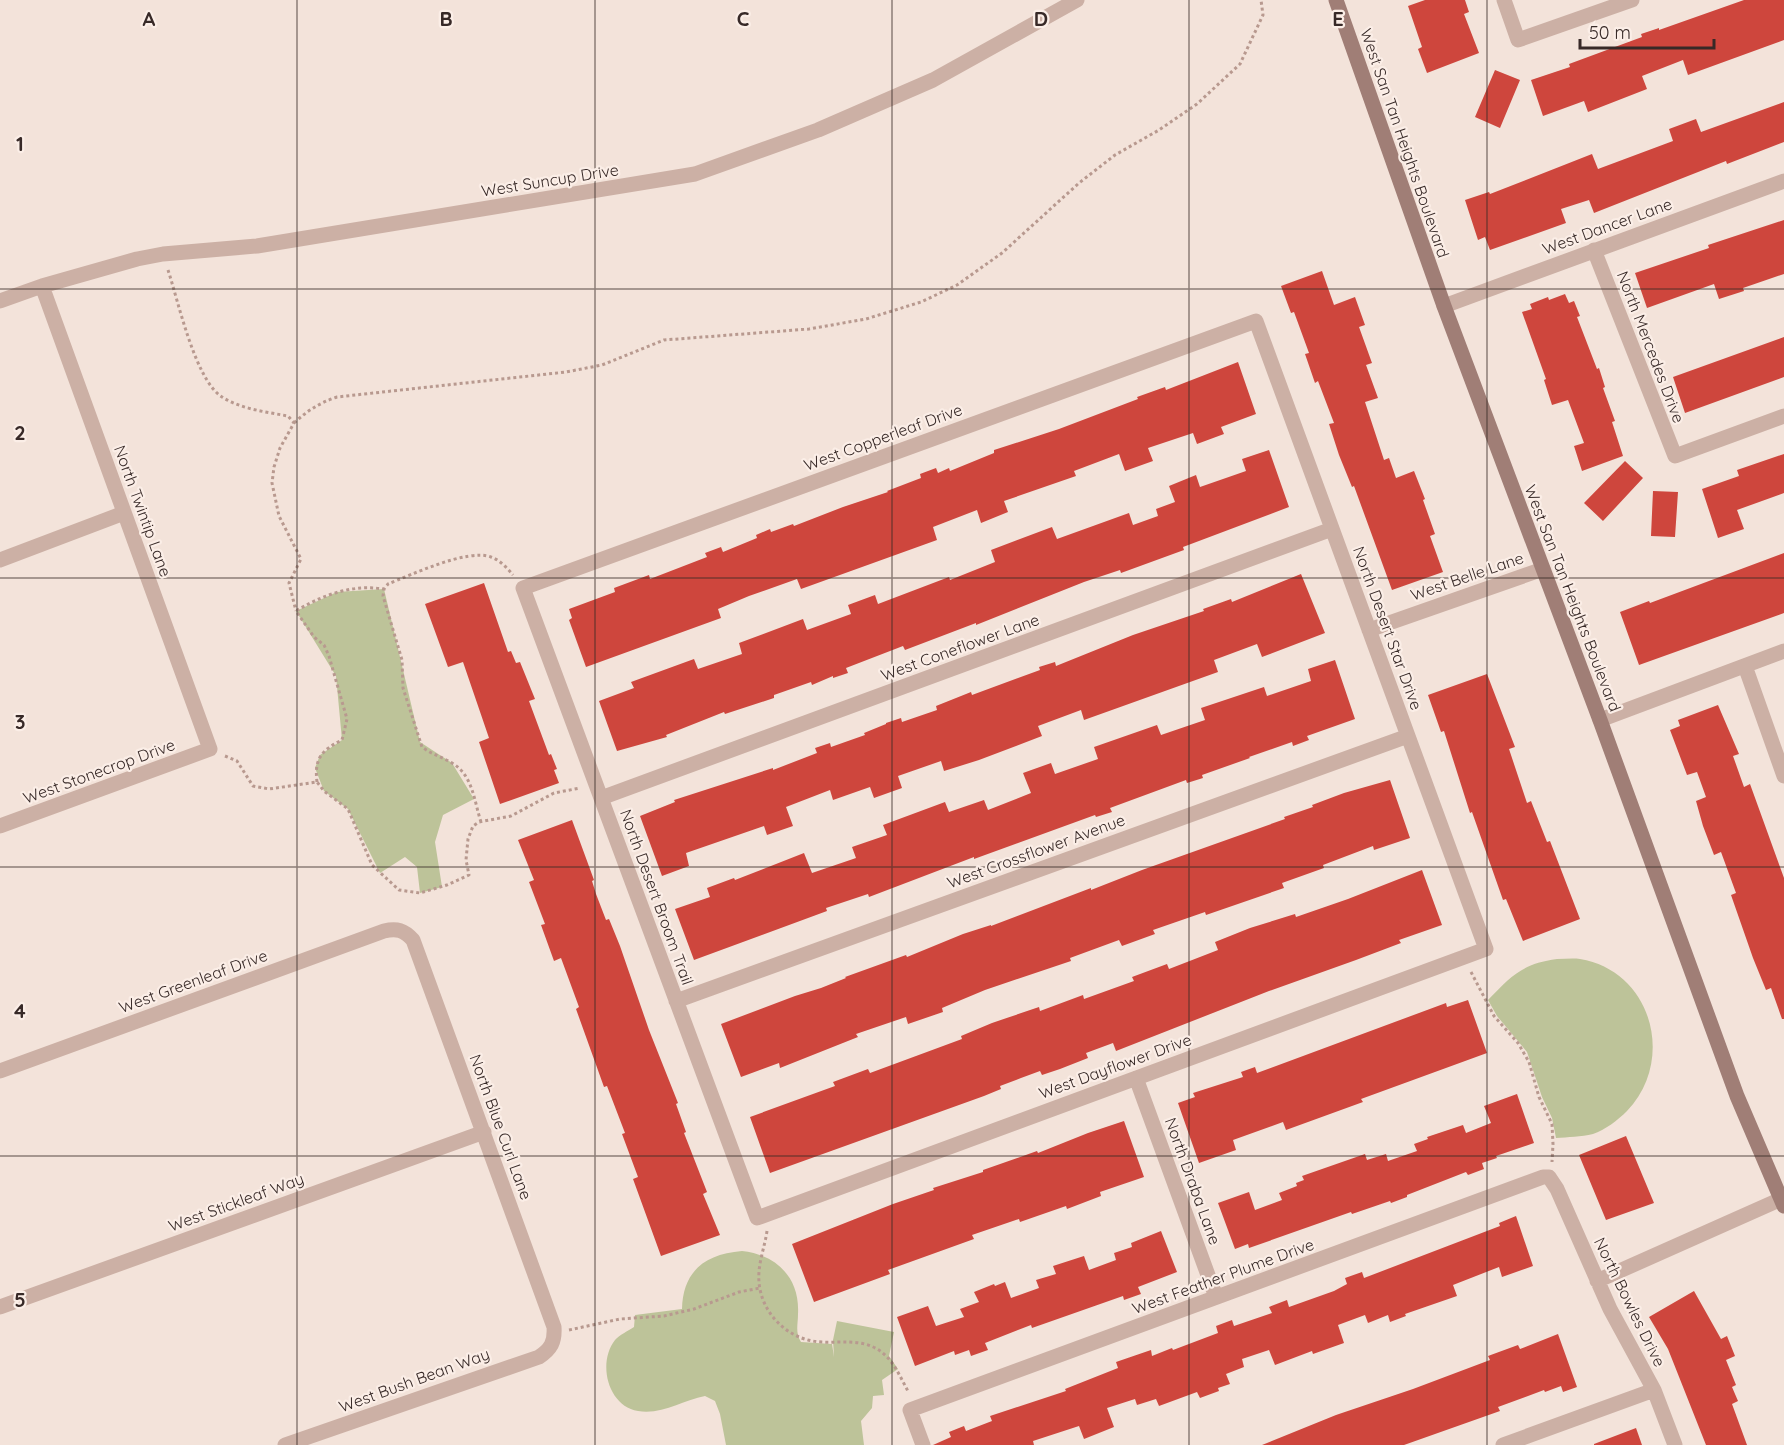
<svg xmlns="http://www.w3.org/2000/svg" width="1784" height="1445" font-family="Quicksand,sans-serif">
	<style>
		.green { fill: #bdc399 }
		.building { fill: #ce463d }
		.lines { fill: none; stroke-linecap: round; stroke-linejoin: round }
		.path { stroke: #b8998f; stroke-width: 3; stroke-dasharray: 3 3; stroke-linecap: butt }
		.street { stroke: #ccb0a5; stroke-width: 15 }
		.secondary { stroke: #a07e76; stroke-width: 15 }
		.grid { fill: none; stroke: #372927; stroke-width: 1.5; stroke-opacity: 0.55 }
		.labels { text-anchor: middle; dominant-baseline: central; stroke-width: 4.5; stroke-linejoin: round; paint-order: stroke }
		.street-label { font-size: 16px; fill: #372927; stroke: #fbeee7 }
		.grid-label { font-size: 20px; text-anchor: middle; font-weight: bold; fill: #372927; stroke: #fbeee7; stroke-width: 4.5; stroke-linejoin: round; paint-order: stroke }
	</style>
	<rect width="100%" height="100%" fill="#f3e3da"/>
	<path class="green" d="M384,589L420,742L452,763L474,799L443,815L435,842L442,887L420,893L417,867L405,857L380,873L348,809L324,791L315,768L320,755L342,740L336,676L296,611L337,592Z
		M1557,959C1565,959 1573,958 1580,959C1652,971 1676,1060 1627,1111C1618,1120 1605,1130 1593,1134C1581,1137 1568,1137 1556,1138L1552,1118L1542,1097L1527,1052L1497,1016L1488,1000C1512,975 1522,964 1557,959Z
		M742,1251C777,1255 800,1278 798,1314C798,1325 795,1332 801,1342L832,1344L834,1357L833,1340L837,1321L894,1332L889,1356L898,1369L882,1380L884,1395L873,1396L872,1408L861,1421L864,1445H726L720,1414L715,1401L705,1396C683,1400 662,1415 638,1411C608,1406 597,1363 615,1340C619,1335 628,1331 634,1327L635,1315L682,1309C683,1271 705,1254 742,1251Z"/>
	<path class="building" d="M1425,0H1465L1469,12L1464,14L1479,53L1427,73L1418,49L1422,47L1408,6Z
		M1744,0H1784V40L1688,75L1683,60L1642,76L1647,89L1588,112L1584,101L1543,116L1531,80L1570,67L1569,64L1642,37L1641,34L1659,28V30Z
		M1495,70L1520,80L1500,128L1475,117Z
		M1784,102V142L1727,164L1726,161L1594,213L1589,200L1561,209L1566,223L1490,250L1485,237L1478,240L1465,200L1489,192L1490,194L1592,154L1598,169L1673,141L1669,129L1696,119L1701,132Z
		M1784,220V274L1743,288L1744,291L1719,299L1714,284L1647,308L1635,273L1709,248L1708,245Z
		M1322,271L1334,305L1355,297L1365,325L1359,327L1372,363L1366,365L1378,398L1365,402L1384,460L1389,458L1396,478L1414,471L1425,499L1423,500L1435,534L1430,536L1443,572L1392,590L1354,486L1352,487L1339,455L1329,424L1334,423L1318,381L1315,383L1305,354L1309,353L1294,312L1291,313L1281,286Z
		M1565,294L1569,303L1574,301L1580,316L1577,317L1597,369L1599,368L1605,387L1603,388L1615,421L1612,422L1623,456L1582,471L1574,446L1584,443L1568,400L1552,405L1544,380L1546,379L1522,312L1532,309L1530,304L1548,297L1549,300Z
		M1784,337V377L1685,413L1673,377Z
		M1238,362L1256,414L1221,427L1224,434L1197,444L1193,433L1148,448L1153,461L1125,471L1119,454L1074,471L1076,476L1004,501L1008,512L981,523L977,510L933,527L937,540L801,589L797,579L749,596L718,609L721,618L586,667L569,620L572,618L569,609L615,592L614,588L649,575L650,579L707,557L705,553L721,547L723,552L757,538L756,535L770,529L771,532L793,524L794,526L843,507L888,492L887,491L921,478L920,474L936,468L938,473L949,468L950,471L994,453V450L1059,429L1138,399L1137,397L1165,387L1166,390Z
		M1269,450L1289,507L1183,547L1184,550L1121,573L1120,570L1084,582L976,625V623L905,650L903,646L846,668L848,673L833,678V676L812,685L811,682L774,695V698L725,714L724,712L666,735L667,737L617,751L599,701L634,688L631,682L694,659L698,669L742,654L739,643L803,619L807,630L851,614L848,605L875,595L878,604L949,577L950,580L995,562L991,550L1052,527L1057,539L1129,513L1133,525L1158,516L1156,509L1175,502L1169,486L1196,475L1200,487L1246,471L1242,459Z
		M1784,454V493L1737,510L1744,529L1718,538L1702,489L1739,476L1737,470Z
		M1625,461L1643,478L1603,521L1584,503Z
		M1653,491L1678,492L1675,537L1651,536Z
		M1784,553V613L1639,665L1620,612L1649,601L1650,603Z
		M1301,574L1325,633L1262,657L1257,644L1214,660L1218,672L1084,720L1081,710L1038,726L1042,736L979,760L944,771L941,761L898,776L902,788L874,798L870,787L833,800L830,790L786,807L793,826L767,835L764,826L686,853L689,866L662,876L640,816L675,802L674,800L773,768V770L817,753L815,748L830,743L831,747L865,735L864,733L886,724V723L901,718L902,722L937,710L936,706L971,692L972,695L1040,670L1039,667L1055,662L1056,666L1133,635L1204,611L1203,609L1231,599L1232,602Z
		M484,583L508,652L511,651L516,663L520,662L535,699L529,701L549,755L551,754L557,769L554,770L559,783L500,804L479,742L489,738L463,662L448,667L425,604Z
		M1335,660L1355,719L1307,736L1309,740L1293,746L1292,742L1249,757L1250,758L1202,775L1203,778L1187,783L1186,780L1110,808L1112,812L1096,817L1095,815L974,859V857L869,897L868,894L826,908L827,911L694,960L675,909L710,897L707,888L734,878L735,880L804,853L812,873L856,858L852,847L887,835L883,825L945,802L949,812L984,800L988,810L1031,793L1023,773L1051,763L1055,774L1098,759L1094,747L1157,725L1161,735L1205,720L1201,708L1264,687L1267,696L1311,681L1308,669Z
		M1487,674L1515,747L1509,749L1527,803L1531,801L1547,842L1550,841L1580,919L1523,941L1506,899L1503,900L1472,812L1470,813L1444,731L1441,732L1428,695Z
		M1718,705L1739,754L1733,756L1744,787L1750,784L1784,878V1019H1782L1771,988L1766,990L1753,958L1731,895L1736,893L1721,852L1714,855L1703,826L1696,801L1706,797L1697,772L1687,775L1670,730L1680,726L1678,720Z
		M1390,780L1410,838L1374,850L1373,846L1323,865L1324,868L1282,883L1284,888L1206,915L1205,912L1153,930L1155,934L1122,946L1119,940L1070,958L1071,961L985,990L942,1008L943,1012L908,1024L906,1017L856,1034L858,1037L780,1068L779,1063L741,1077L721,1024L795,996L821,988L846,978L845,977L906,955L907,957L963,934L991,925V926L1091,888V890L1142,870L1285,819L1284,817L1313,807L1312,805L1344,793Z
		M572,820L594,880L592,881L596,894L606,920L609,919L620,946L649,1030L678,1103L676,1104L686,1132L684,1133L707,1192L703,1194L720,1235L661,1256L633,1179L638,1177L622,1134L625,1133L607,1086L604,1087L576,1009L579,1007L561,958L554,961L541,925L545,924L529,882L534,880L518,840Z
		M1422,870L1442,925L1399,940L1401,943L1356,960L1269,991L1116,1051L1113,1043L1086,1053L1088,1058L1060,1069L1042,1075L1040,1071L1021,1078L1000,1086L1001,1089L984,1096L770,1173L750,1117L835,1086L833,1082L868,1069L870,1073L962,1039L961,1036L992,1023L1039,1007L1040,1011L1083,995L1084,999L1134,981L1132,977L1167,964L1169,969L1218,950L1215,942L1250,928L1295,914L1296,917L1348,899Z
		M1468,1000L1487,1053L1361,1099L1363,1102L1286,1130L1283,1122L1233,1140L1236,1150L1199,1163L1178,1103L1195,1097L1193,1093L1243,1077L1241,1072L1255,1067L1257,1073L1446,1003L1447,1007Z
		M1517,1094L1534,1143L1496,1156L1497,1158L1482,1163L1484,1169L1468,1175L1466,1172L1407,1195V1197L1391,1203L1390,1201L1352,1214L1351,1212L1249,1248L1248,1244L1235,1249L1218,1203L1249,1192L1255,1210L1282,1200L1279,1193L1297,1186L1296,1183L1304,1180L1302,1176L1365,1154L1367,1160L1386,1154L1388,1161L1417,1151L1414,1144L1428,1139L1427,1137L1463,1125L1466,1133L1491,1123L1484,1106Z
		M1124,1121L1144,1177L1100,1192L1101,1196L1067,1209L1066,1206L1020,1222L1019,1219L972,1235L974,1239L888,1270L890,1274L814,1302L792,1244L893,1204L934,1190L933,1188L983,1172V1170L1037,1151L1038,1153L1088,1133Z
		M1626,1136L1654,1203L1606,1220L1579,1155Z
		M1516,1216L1533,1266L1502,1277L1499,1267L1453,1285L1457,1296L1405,1314L1406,1316L1390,1322L1388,1315L1368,1323L1365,1315L1338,1325L1344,1343L1313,1354L1312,1351L1275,1365L1269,1350L1242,1359L1244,1367L1226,1374L1230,1384L1218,1388L1219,1391L1200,1398L1197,1392L1159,1406L1156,1399L1137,1405L1135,1399L1107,1408L1114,1427L1084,1439L1079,1426L1033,1441L1034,1445H933L951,1437L949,1432L964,1426L966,1431L992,1421L990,1416L1066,1391L1065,1389L1118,1368L1116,1362L1151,1350L1152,1356L1172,1348L1173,1350L1218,1333L1216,1326L1232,1320L1234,1326L1272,1313L1269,1307L1287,1300L1289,1307L1334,1291L1347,1284L1345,1278L1362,1272L1364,1278L1500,1226L1499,1223Z
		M1161,1231L1177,1272L1138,1287L1141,1294L1124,1300L1123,1296L1032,1328L1031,1325L985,1343L988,1350L971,1356L969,1350L955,1355L954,1351L915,1366L897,1317L928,1306L936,1326L964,1317L960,1309L979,1302L974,1292L994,1284L995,1286L1005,1282L1011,1298L1039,1288L1036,1280L1056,1274L1053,1266L1084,1256L1089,1270L1116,1260L1114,1253L1132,1247L1131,1243Z
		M1694,1291L1721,1339L1727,1336L1735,1356L1726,1360L1736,1385L1732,1387L1738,1401L1732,1404L1747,1445H1706L1668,1349L1649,1317Z
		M1558,1334L1577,1387L1563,1392L1561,1386L1545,1392L1544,1390L1498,1407L1500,1411L1404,1445H1262L1336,1415L1413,1389L1490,1360L1488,1356L1518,1345L1520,1349Z
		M1636,1428L1642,1445H1594V1444Z"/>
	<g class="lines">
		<path class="path" d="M168,270C178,300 195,380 222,397C241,409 266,412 288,416L294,423L280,448L274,467L272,483L279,516L301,559L289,583L296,611
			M294,423C307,411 319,403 337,397L566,372L602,365L664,340L809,329L866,319L921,302L957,285L1002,253L1079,183L1115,155L1159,130L1197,104L1240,64L1263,15L1261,0
			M225,756L237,761L253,786L269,789L317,782L324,791L348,809L372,865L399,890L420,893L447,885L469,875L466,860L468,839L473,826L479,822L511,816L554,793L580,788
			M317,782C314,758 322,750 342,740L347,719L329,656L324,645L314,637L296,611C322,595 353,584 383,589
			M481,822C474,801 473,775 452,763C442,757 431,754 422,747L403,688L402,660L383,596L384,589L388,584C411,575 468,548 491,557C500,560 507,568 513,575
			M1471,972L1494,1016L1518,1043L1529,1062L1539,1097L1552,1124L1553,1144L1552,1162
			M767,1231C765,1245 760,1258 759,1272C756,1309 786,1341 822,1342C841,1343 860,1339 877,1349C893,1358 900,1377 909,1393
			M569,1330L620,1319L664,1316L694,1309L739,1292L760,1288"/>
		<path class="street" d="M1504,0L1518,40L1632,0
			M1594,250L1675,456L1784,416
			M0,301L42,286L137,259L163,254L257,246L695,174L818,130L933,80L1077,0
			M1444,306L1784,181
			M1256,321L1486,949L757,1218L523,588Z
			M0,560L124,513
			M1369,630L1543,569
			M1745,666L1784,776
			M1600,720L1784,651
			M601,798L1332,529
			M0,826L210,749L42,286
			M676,1001L1408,736
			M0,1071L384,931C397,928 404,930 413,940L554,1327C555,1342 551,1349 539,1357L285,1445
			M1136,1078L1216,1297
			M1597,1281L1781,1199
			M0,1307L484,1132
			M923,1445L910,1410L1543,1177H1549L1557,1189L1610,1309L1654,1390L1675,1445
			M1503,1445L1654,1390"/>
		<path class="secondary" d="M1336,0L1444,306L1600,720L1737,1096L1784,1206"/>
	</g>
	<path class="grid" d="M297,0V1445M595,0V1445M892,0V1445M1189,0V1445M1487,0V1445M0,289H1784M0,578H1784M0,867H1784M0,1156H1784"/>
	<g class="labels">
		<g class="street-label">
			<text transform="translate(1405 143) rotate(71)">West San Tan Heights Boulevard</text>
			<text transform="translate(550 180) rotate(-9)">West Suncup Drive</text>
			<text transform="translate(1607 226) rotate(-20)">West Dancer Lane</text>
			<text transform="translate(1651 347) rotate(69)">North Mercedes Drive</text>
			<text transform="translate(883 437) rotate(-20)">West Copperleaf Drive</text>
			<text transform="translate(143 511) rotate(70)">North Twintip Lane</text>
			<text transform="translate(1467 576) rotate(-19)">West Belle Lane</text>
			<text transform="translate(1573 598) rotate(69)">West San Tan Heights Boulevard</text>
			<text transform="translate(1388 628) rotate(70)">North Desert Star Drive</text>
			<text transform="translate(960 647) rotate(-20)">West Coneflower Lane</text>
			<text transform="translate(99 771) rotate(-20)">West Stonecrop Drive</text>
			<text transform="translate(1036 851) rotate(-20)">West Crossflower Avenue</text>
			<text transform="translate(657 897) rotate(70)">North Desert Broom Trail</text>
			<text transform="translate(193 981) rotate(-20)">West Greenleaf Drive</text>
			<text transform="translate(1115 1066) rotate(-20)">West Dayflower Drive</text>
			<text transform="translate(501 1127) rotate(70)">North Blue Curl Lane</text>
			<text transform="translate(1193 1181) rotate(70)">North Draba Lane</text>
			<text transform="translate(236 1202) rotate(-20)">West Stickleaf Way</text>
			<text transform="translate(1223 1276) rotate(-20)">West Feather Plume Drive</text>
			<text transform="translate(1630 1302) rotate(64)">North Bowles Drive</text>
			<text transform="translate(414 1380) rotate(-20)">West Bush Bean Way</text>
		</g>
	</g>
	<g class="grid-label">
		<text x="149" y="26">A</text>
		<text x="446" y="26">B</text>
		<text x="743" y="26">C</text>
		<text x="1041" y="26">D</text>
		<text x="1338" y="26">E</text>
		<text x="20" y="151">1</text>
		<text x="20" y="440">2</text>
		<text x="20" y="729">3</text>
		<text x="20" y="1018">4</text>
		<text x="20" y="1307">5</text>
	</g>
	<path d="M1580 39v9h134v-9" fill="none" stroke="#372927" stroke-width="3"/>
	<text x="1589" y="39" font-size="18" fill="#372927" stroke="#fbeee7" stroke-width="4.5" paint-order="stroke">50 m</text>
</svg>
